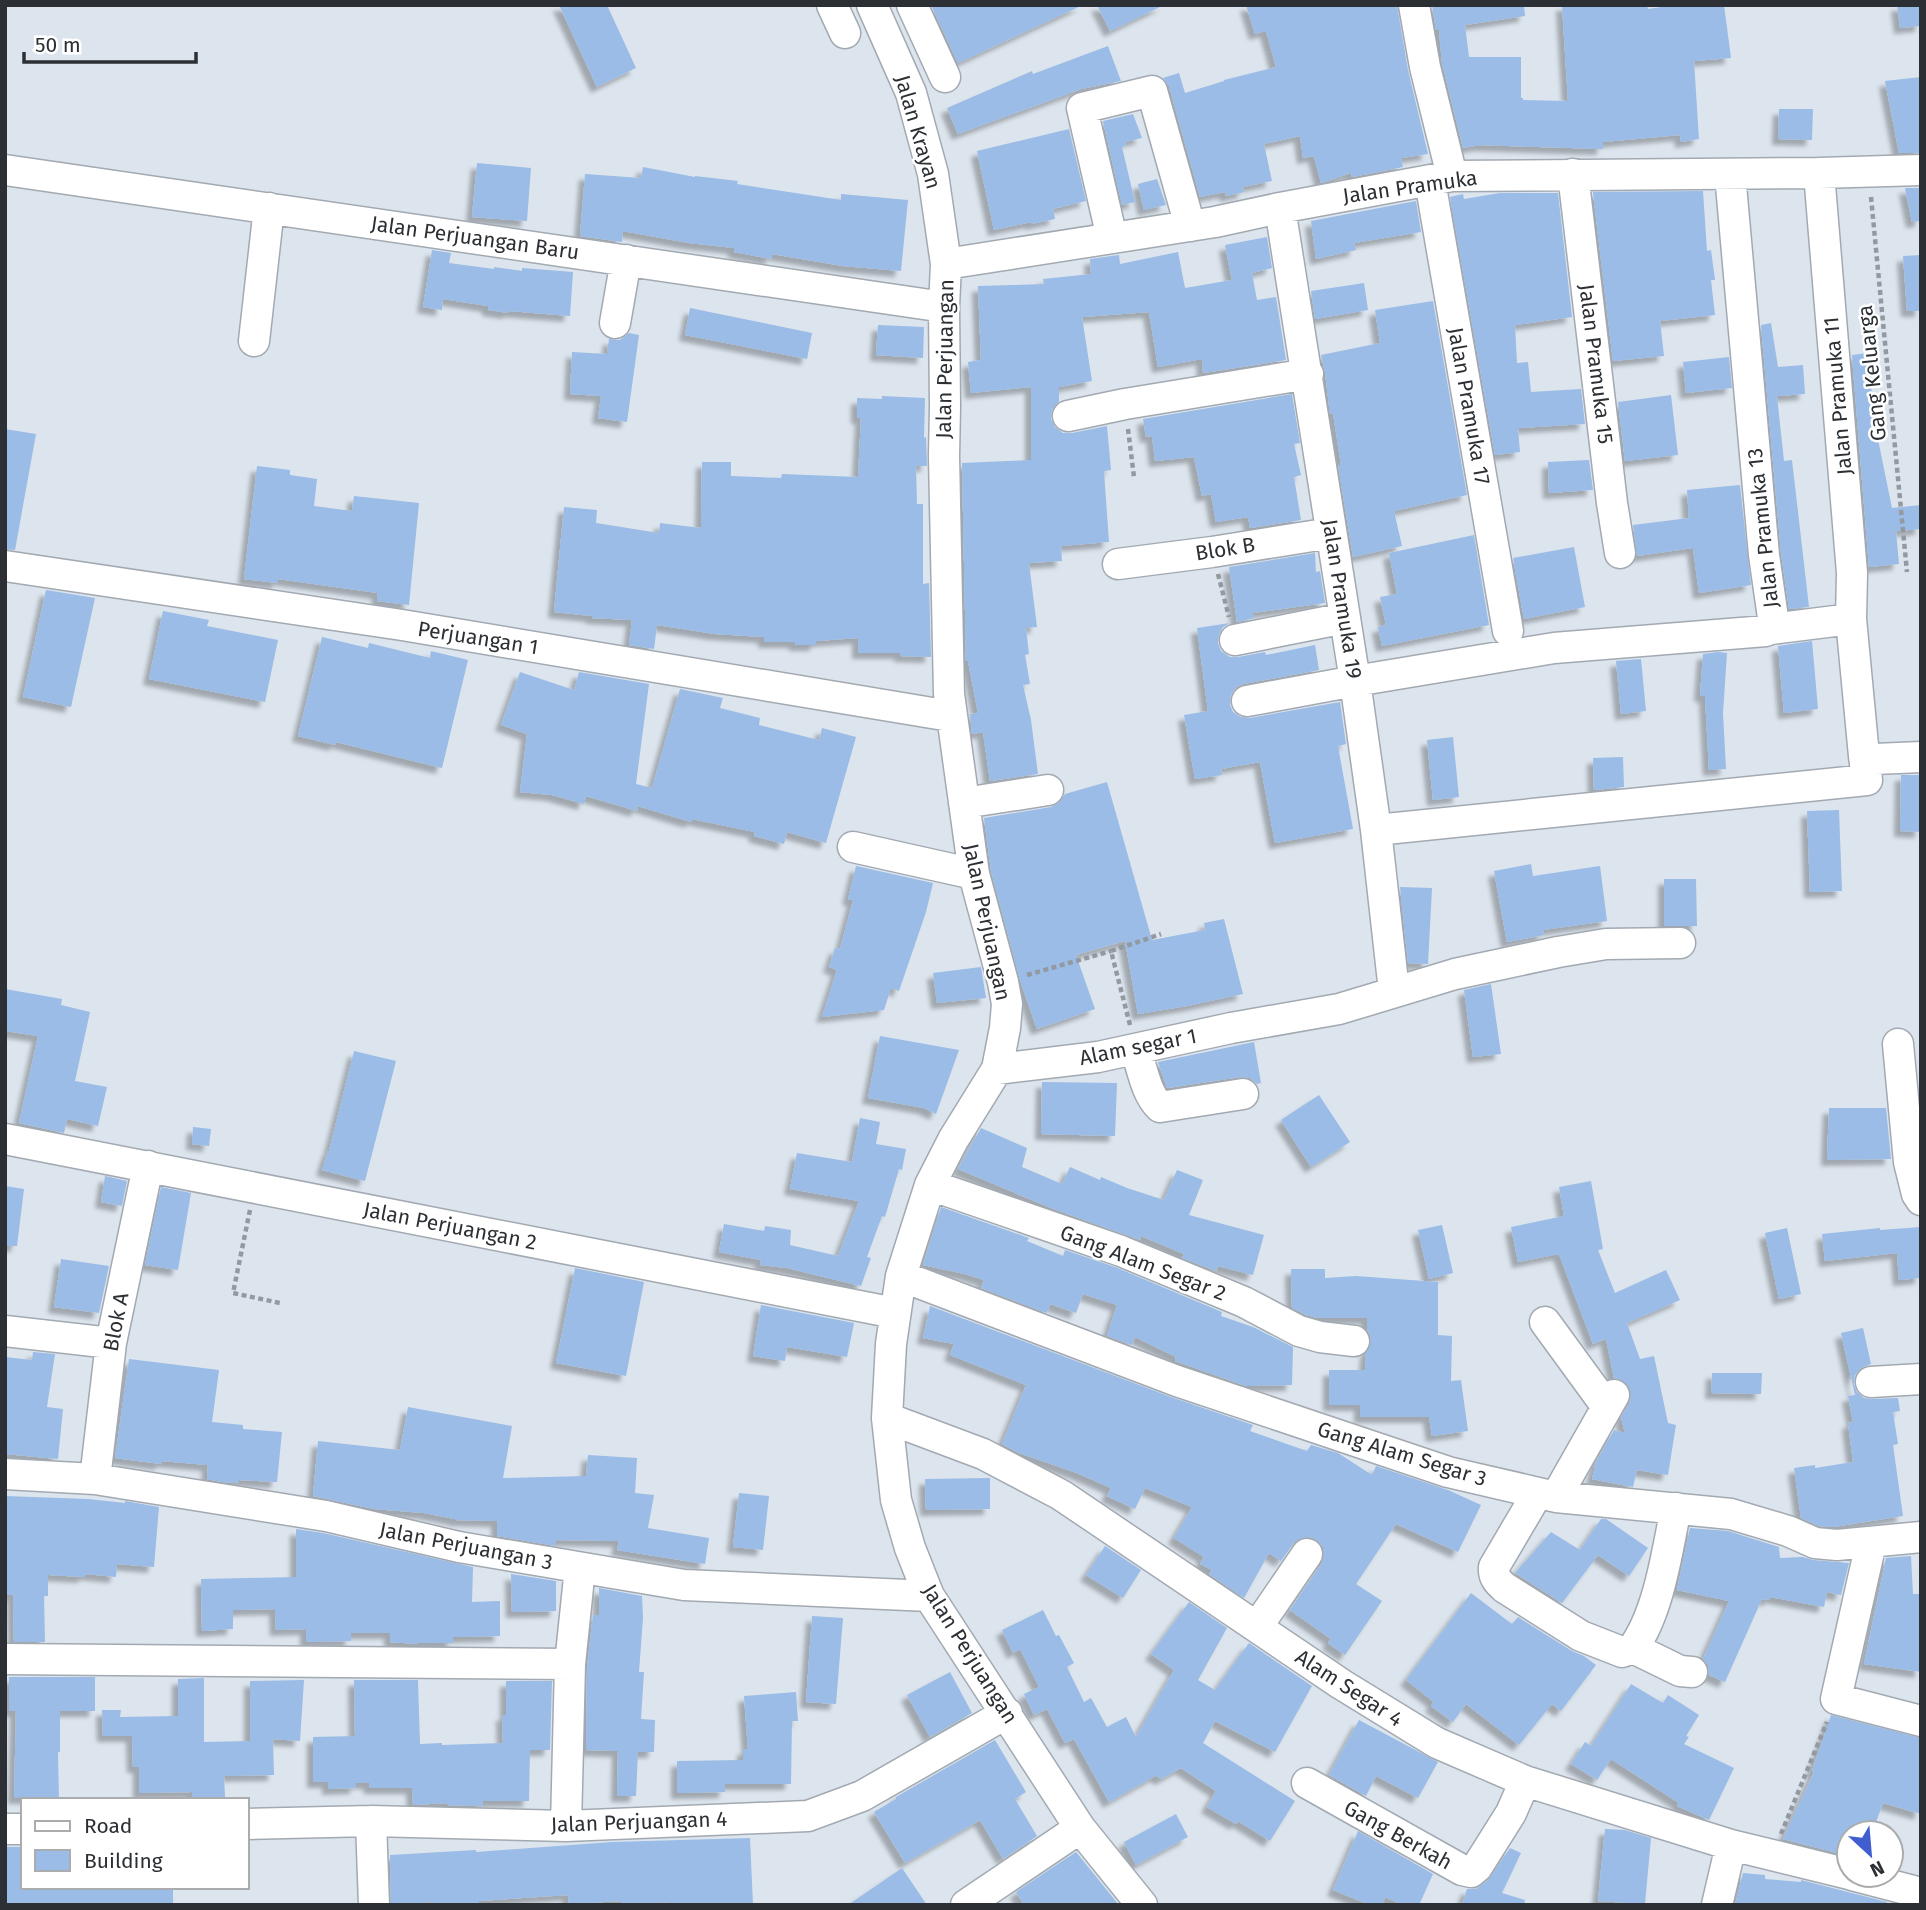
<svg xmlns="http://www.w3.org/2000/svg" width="1926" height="1910" font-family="'Fira Sans',sans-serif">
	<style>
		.building { fill: #9abce6; filter: url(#shadow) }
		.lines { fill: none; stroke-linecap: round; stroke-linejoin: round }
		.minor-casing { stroke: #a2a9b1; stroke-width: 33 }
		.path { stroke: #9399a0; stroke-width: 4.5; stroke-dasharray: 5 3.5; stroke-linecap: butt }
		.minor { stroke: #fff; stroke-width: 30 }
		.labels { text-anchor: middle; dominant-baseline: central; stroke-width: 5; stroke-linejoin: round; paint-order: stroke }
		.street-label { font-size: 21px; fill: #2c2f33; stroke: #fff }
	</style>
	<defs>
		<filter id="shadow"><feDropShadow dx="-6" dy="6" stdDeviation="2" flood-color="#0004"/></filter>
	</defs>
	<rect width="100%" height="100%" fill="#dce4ed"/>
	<path class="building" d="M559,5H607L636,68L597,87Z
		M931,5H1083L958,63Z
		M1097,5H1164L1110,31Z
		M1246,5H1397L1408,70L1428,154L1401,158L1403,167L1352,177L1351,173L1321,183L1314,156L1303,158L1300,136L1264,144L1272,181L1243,187L1244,192L1226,196L1225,192L1200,197L1169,86L1163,78L1179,73L1185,93L1224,81V80L1276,67L1266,31L1255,34Z
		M1432,5H1524L1525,16L1465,25L1469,57H1521V98H1523V100L1568,101L1562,5H1647L1648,9L1675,5H1724L1731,58L1694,61L1699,139L1681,142L1680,135L1603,142V149L1480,145L1463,148L1442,63L1439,30H1436Z
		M1897,5H1921V26L1900,28Z
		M1108,46L1121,81L1081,89L958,134L947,108L1032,71L1033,74Z
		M1921,77V153H1899L1885,81Z
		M1779,109H1813L1812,140L1778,139Z
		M1133,114L1142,138L1125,142L1126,146L1122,147L1135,202L1122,205L1103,121Z
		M1069,129L1086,201L1053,209L1055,219L1031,224V222L994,230L977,151Z
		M477,163L531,168L527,221L472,217Z
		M643,167L695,177V176L738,181L737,184L841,200V194L908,200L901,271L843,266L772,254L771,259L734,252V248L689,243L623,231L622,242L580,236L585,174L641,178Z
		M1157,179L1166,205L1144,210L1138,184Z
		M1905,188H1921V221L1912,222Z
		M1703,191L1707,251L1711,250L1715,280H1711L1715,315L1660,321L1664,356L1613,361L1593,192Z
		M1500,193H1558L1572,317L1515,325L1517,363L1528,362L1531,392L1581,389L1585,424L1518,428L1520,452L1495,455L1450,197L1463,194L1464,199Z
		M1416,201L1421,232L1354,243L1356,250L1316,259L1311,221Z
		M1267,237L1272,268L1252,273L1257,300L1276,297L1286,360L1203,373L1202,359L1158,367L1149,312L1082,317L1092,381L1059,387V402L1052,410L1051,419L1055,427L1063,433H1072L1107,426L1111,470L1104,471L1109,542L1061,546L1062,561L1029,563L1037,627L1026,628L1029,654L1025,655L1030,684L1023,685L1031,720L1038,774L990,781L983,732L972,734L970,714L978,713L968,661H966L962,463L1031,460V387L971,393L968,362L981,360L978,286L1044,284L1043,279L1091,274L1090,259L1119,255L1120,264L1178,252L1185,288L1232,280L1225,245Z
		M432,250L451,253L449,263L494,269V267L522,271V268L573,272L570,316L509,311V313L488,310V306L443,299L442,310L423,307Z
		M1921,255V311H1907L1903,256Z
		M1364,283L1368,310L1315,319L1311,291Z
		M1433,301L1467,495L1394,511L1402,546L1353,557L1338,465H1341L1333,413L1330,414L1325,372L1321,355L1380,343L1375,310Z
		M690,308L812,333L807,359L685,335Z
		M1771,323L1778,367L1803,365L1805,394L1777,396L1784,461L1792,460L1809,607L1789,609L1781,553L1761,325Z
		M878,325L924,327L923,358L876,355Z
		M629,333L639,335L627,422L598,418L601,396L570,394L572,352L607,354L609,339L620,340Z
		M1868,353L1872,387H1871L1875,409L1872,410L1892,508L1921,505V529L1896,531L1899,564L1869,567L1852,355Z
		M1729,357L1732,388L1686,393L1683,362Z
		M1292,394L1300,443L1294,444L1301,475L1294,477L1301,520L1250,528L1248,517L1216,522L1211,494L1202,496L1194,457L1155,461L1152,436L1146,437L1143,419Z
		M1671,395L1678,455L1625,461L1618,402Z
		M882,396L925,398L924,438L926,437L927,466H916L917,504H923V584L929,583L931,657L900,656V653H858V638L816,641V645H795V642H764V637L715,634L657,625L654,649L629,645L632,620L592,618V616L554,612L564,507L597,510L596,523L659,533L660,523L701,528L702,462H731V476L781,478L782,474L858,477L861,418H857V398L882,399Z
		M5,429L36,434L15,550L5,549Z
		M1589,460L1593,490L1549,493L1548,462Z
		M257,466L290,470V475L317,479L314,506L352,511L354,496L419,503L409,605L377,601L378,593L278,579V583L244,579Z
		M1740,485L1751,585L1699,593L1693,548L1637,556L1633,525L1689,518L1687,490Z
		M1474,535L1489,625L1382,646L1378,627L1386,625L1380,597L1397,594L1389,553Z
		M1574,547L1585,607L1524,619L1513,558Z
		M1315,553L1316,572L1320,571L1325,603L1252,613L1254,618L1237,622L1229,567Z
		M46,590L95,598L71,707L23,697Z
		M163,611L209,620L207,626L278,640L265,702L149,679Z
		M1230,623L1223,627L1219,634L1218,643L1221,651L1230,657H1238L1265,652L1266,655L1315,645L1319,670L1243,684L1236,687L1231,695L1230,705L1233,712L1241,717L1250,718L1340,702L1346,744L1338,746L1353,829L1275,843L1260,762L1221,769L1222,775L1195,779L1184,715L1208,711L1197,628Z
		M322,637L368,648L369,643L430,658L431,651L468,660L442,768L336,742L335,745L298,736Z
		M1812,641L1818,709L1784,713L1778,646Z
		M1718,652L1727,653L1723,713L1726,769L1709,770L1705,696H1700L1703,654Z
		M1641,659L1646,711L1621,714L1616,661Z
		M520,672L574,690L579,672L649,684L636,784L652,788L680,689L723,698L720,708L760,718L759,725L819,740L822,728L856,737L826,843L787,832L784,844L754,836L755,832L692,819L691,822L638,806L637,811L586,796L584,804L552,795L520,792L527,734L501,725Z
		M1453,737L1459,797L1433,800L1427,740Z
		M1623,757L1624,787L1594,790L1593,758Z
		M1901,775H1921V832L1900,831Z
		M1107,782L1152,940L1205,930L1204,923L1224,919L1243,994L1187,1006L1138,1014L1125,941L1076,955L1095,1009L1037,1029L1020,980L991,871L984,818L1051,807L1059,803L1065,794Z
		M1839,810L1842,891L1810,892L1807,811Z
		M1531,864L1533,876L1600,866L1607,921L1543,930L1544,935L1507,942L1494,871Z
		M856,866L933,883L926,912L899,991L891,988L884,1010L822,1017L837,970L829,967L835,948L840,949L853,900L848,899Z
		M1664,879H1696L1697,926H1664Z
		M1400,887L1432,888L1428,964L1408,963Z
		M981,967L986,998L937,1003L933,973Z
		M1491,984L1501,1054L1473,1057L1464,990Z
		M5,989L62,999L61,1005L90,1012L75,1081L107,1087L98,1126L67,1119L64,1133L19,1123L38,1036L5,1031Z
		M880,1036L959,1050L936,1114L924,1108L868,1098Z
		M1254,1042L1261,1083L1257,1084L1250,1078L1240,1077L1167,1088L1158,1062Z
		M354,1051L396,1061L365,1181L322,1170L328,1151H329Z
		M1042,1082L1117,1083L1115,1136L1041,1134Z
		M1319,1095L1350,1142L1311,1167L1281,1120Z
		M1829,1108H1886L1891,1159L1827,1160Z
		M860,1118L880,1122L876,1144L906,1149L902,1170L899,1169L885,1217L882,1216L867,1257L871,1258L861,1286L787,1268L760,1265L761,1260L719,1252L724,1224L764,1231L765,1226L791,1230L790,1245L838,1256L859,1201L790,1189L797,1153L852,1162Z
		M193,1127L211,1129L209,1146L192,1144Z
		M981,1128L1027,1148L1022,1167L1062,1184L1070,1167L1100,1180L1101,1177L1127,1188L1164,1200L1177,1170L1203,1180L1189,1215L1264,1235L1253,1275L1218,1266L1216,1271L1182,1258L1184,1254L1141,1236L1140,1240L1051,1208L958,1169Z
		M105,1176L127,1181L122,1206L101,1202Z
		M1591,1181L1603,1249L1598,1250L1615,1293L1666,1270L1680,1300L1627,1323L1640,1359L1654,1356L1668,1423L1676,1425L1668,1475L1637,1470L1633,1487L1592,1479L1596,1462L1614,1430L1625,1433L1621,1417L1629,1404L1631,1396L1629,1387L1622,1380L1614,1378L1606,1339L1593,1344L1559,1254L1518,1262L1511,1227L1564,1216L1559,1187Z
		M5,1186L24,1189L17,1246H5Z
		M161,1187L191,1193L178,1270L145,1265Z
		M941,1207L1029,1238L1027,1241L1063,1256L1065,1250L1115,1267L1222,1312L1221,1316L1253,1327L1293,1347L1292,1385L1246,1386L1175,1361L1176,1357L1135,1337L1132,1345L1107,1336L1117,1305L1083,1294L1076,1313L1050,1304L1047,1313L981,1288L984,1280L965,1274L923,1265Z
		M1442,1225L1453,1273L1429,1279L1418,1230Z
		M1921,1227V1278L1899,1280L1897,1253L1825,1261L1822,1234L1880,1228V1230Z
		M1787,1228L1801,1294L1779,1299L1765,1233Z
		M61,1259L109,1266L99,1313L54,1307Z
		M575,1268L644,1282L626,1376L556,1363Z
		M1291,1269H1325V1278L1356,1276L1438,1282V1335L1452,1336L1451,1381L1461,1380L1468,1431L1432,1436L1429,1417H1360V1405H1329V1370H1365L1366,1353L1371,1342L1370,1335L1367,1330V1318H1318L1306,1315L1292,1308Z
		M761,1305L854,1323L847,1357L787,1347L785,1361L753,1356Z
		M930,1306L1171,1397L1253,1425L1250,1431L1307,1451L1311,1445L1338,1453L1372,1475L1376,1466L1448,1490L1481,1505L1458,1552L1396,1524L1356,1584L1382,1601L1345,1655L1328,1643L1331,1639L1290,1610L1322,1563L1324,1555L1323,1547L1317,1540L1309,1537L1299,1539L1293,1544L1281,1561L1269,1553L1244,1598L1209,1574L1212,1570L1200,1564L1204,1557L1174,1538L1192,1507L1145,1488L1135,1509L1107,1496L1111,1488L1077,1473L1019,1453L1002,1444L1026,1385L950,1355L954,1344L923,1338Z
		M1863,1328L1871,1364L1861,1368L1855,1375L1854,1384L1857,1392L1864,1398L1872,1399L1898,1398L1900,1411L1893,1412L1898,1444L1893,1445L1903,1516L1833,1527L1819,1526L1801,1518L1794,1468L1815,1465V1468L1853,1462L1848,1423L1853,1422L1848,1396L1855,1395L1841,1333Z
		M33,1352L55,1354L47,1407L63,1409L58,1459L5,1454V1357L32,1360Z
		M129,1359L219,1370L212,1422L243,1425V1429L282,1432L277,1482L239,1480V1483L222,1482L207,1479L208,1465L162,1461L161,1464L115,1458Z
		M1712,1373H1762L1761,1394L1711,1393Z
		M408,1407L512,1426L503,1478L586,1476L588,1455L637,1458L635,1493L654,1495L648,1528L709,1538L705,1564L617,1550L619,1541L558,1540L556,1541V1546L497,1536V1521L455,1520V1519L424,1513L374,1509L313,1496L318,1441L400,1450Z
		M990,1478V1509L926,1510L925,1479Z
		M739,1493L769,1496L763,1550L733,1547Z
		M5,1496L88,1499L125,1503V1501L159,1507L154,1567L117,1564L116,1577L85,1574L84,1577L48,1575V1596H44L45,1642H14L13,1595H5Z
		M1601,1519H1606L1648,1548L1629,1576L1598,1555L1562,1603L1515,1573L1551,1532L1580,1550Z
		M1690,1528L1728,1531L1779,1547L1780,1558L1803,1557L1813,1560L1849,1563L1841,1595L1827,1592L1824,1607L1770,1597V1600L1762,1599L1725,1682L1709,1675L1708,1665L1703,1659L1729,1601L1677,1590Z
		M296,1529L323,1533L473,1567L472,1602L500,1601V1636L453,1637V1643H417L418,1644L390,1642V1633H351V1641L306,1642V1629L276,1630L275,1609L233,1610V1629L202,1631L201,1579L296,1577Z
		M1105,1546L1141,1570L1123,1598L1086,1575Z
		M1911,1556L1913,1594H1921V1672L1864,1664L1886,1558Z
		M511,1574L556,1581V1611L512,1612Z
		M599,1588L642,1596L643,1618L639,1672H644L641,1719L655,1720L654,1752H638L636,1796H617L618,1751L586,1750L587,1668L593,1615H599Z
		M1471,1593L1512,1624L1518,1617L1572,1651L1584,1656L1596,1665L1561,1711L1552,1704L1519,1745L1466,1704L1453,1722L1431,1706L1434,1702L1406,1680Z
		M1189,1602L1227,1628L1198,1680L1215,1690L1249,1643L1312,1686L1275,1752L1215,1721L1203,1743L1295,1801L1270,1841L1238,1821L1236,1824L1207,1807L1216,1791L1181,1768L1161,1779L1155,1775V1776L1109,1802L1074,1739L1065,1743L1047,1709L1034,1715L1024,1694L1039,1687L1020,1649L1013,1653L1002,1630L1043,1610L1056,1636L1059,1635L1074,1663L1067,1667L1084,1702L1091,1698L1107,1727L1126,1717L1136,1737L1174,1670L1151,1654Z
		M812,1616L843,1618L836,1704L806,1702Z
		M950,1672L972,1713L930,1737L907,1695Z
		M9,1677H95V1711H60V1752H58L59,1798H14L16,1711H9Z
		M204,1678V1742L250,1741V1681L304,1680L300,1741L273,1739L274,1775L224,1776L225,1797H192V1792L139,1793V1767H133L132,1736H103L102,1710H121L120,1717L178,1716V1679Z
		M354,1680H418L420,1744L442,1743V1745L503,1743L502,1715H506V1681H552L550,1750H530L529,1801H482L483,1806L447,1805V1803L413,1805L412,1788H370L369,1783H356V1788L328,1789V1782H313V1737L355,1736Z
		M1631,1684L1663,1703L1668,1695L1699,1715L1686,1736L1689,1737L1684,1744L1734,1768L1709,1820L1677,1806L1679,1803L1611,1759L1597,1780L1571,1764L1585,1742L1591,1746Z
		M796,1692L798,1721H792L791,1784H725V1792L677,1793V1761L743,1760V1749H748L744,1696Z
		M1831,1715L1921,1738V1814L1883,1803L1872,1833H1849V1856L1783,1839L1814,1772L1812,1771Z
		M1359,1720L1438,1762L1418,1798L1376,1776L1366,1796L1329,1775Z
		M995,1740L1026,1792L1015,1799L1037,1836L1003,1859L980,1820L905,1863L874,1812L896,1799V1797Z
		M1176,1814L1188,1837L1136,1865L1124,1842Z
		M1605,1829L1625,1830L1651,1838L1645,1904L1598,1901Z
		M1358,1831L1433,1874L1419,1905H1403L1385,1897L1382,1905H1370L1333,1890Z
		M750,1838L753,1905H703V1903L670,1905V1902L621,1905V1901L569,1904L568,1895L479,1901V1903L456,1905H432V1902L391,1905L390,1855L476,1850V1852L612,1842Z
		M5,1847H23V1887H173V1905H5Z
		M1510,1848L1521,1853L1502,1893L1525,1900L1524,1905H1462L1467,1889H1476L1488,1880Z
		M1076,1852L1119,1905H1024L1016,1892Z
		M902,1868L927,1905H848Z
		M1743,1873L1765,1875V1879L1801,1882V1880L1887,1902V1905H1735Z"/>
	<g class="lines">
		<g class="minor-casing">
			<path id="minor" d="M832,5L845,33
				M872,5L911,93L933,174L946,264L944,307L945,407L944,456L949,694L974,874L1003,982L1007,1004L1005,1028L997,1069L953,1140L930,1185L901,1276L891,1344L887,1418L896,1500L910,1548L929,1596L1080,1828L1142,1905
				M912,5L945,77
				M1414,5L1425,67L1452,176
				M5,170L944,307
				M1819,173L1852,573L1851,619L1864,756L1875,759L1921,757
				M1573,174L1612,503L1620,553
				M1430,181L1508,631
				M1280,208L1355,681L1376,830L1394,991
				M1112,238L1082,108L1152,91L1190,226
				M946,264L1215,222L1280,208L1452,176L1819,173L1921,170
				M615,323L626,260
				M254,341L269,208
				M1068,416L1125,404L1308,374
				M1118,564L1212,552L1331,533
				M5,566L402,625L950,716
				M1771,629L1851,619
				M1235,640L1345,618
				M1247,701L1355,681L1554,648L1766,631L1774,625L1764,555L1730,174
				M964,803L1048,790
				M1376,830L1867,780L1864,756
				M853,847L974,874
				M1898,1044L1909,1162L1917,1194L1921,1200
				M1136,1050C1142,1068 1146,1094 1160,1107L1243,1094
				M997,1069L1098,1057L1231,1028L1339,1009L1455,974L1558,952L1606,944L1680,943
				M5,1139L895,1313
				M930,1185L1121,1251L1244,1302L1299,1331L1320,1337L1354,1341
				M901,1276L1177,1381L1448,1472L1556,1497L1731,1514L1788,1531L1815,1543L1837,1545L1921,1537
				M1545,1322L1607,1407
				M5,1331L111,1343
				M1871,1382L1921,1379
				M887,1418L983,1454L1061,1495L1341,1684L1437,1743L1525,1781L1731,1845L1849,1874
				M5,1474L95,1479L326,1516L459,1547L684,1585L929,1596
				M95,1479L111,1343L148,1166
				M1537,1494L1494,1567C1493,1577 1498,1582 1505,1588L1581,1636L1622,1652L1633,1648L1680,1671L1692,1672
				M1556,1497L1614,1395
				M1871,1543L1836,1699L1921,1721
				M1257,1627L1307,1554
				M1633,1648C1659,1612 1667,1552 1676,1508
				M5,1659L570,1664
				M1307,1783L1462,1870L1471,1872L1477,1867L1511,1813L1525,1781
				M371,1821L374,1905
				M247,1824L371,1821L566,1826L808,1816L862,1796L1007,1713
				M566,1826L570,1664L580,1568
				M5,1829H23
				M1852,1875L1921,1893
				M966,1905L1080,1828
				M1717,1905L1731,1845"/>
		</g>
		<path class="path" d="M1871,197L1907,572
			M1128,429L1134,477
			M1218,574L1229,617
			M1027,975L1111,951
			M1130,1025L1111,951L1161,934
			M250,1210L233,1293L280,1303
			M1781,1834L1827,1722"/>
		<use href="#minor" class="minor"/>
	</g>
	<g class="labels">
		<g class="street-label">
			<text transform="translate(918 132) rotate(74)">Jalan Krayan</text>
			<text transform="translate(1410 187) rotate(-8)">Jalan Pramuka</text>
			<text transform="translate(475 238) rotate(8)">Jalan Perjuangan Baru</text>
			<text transform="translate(945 359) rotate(-89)">Jalan Perjuangan</text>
			<text transform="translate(1596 364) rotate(83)">Jalan Pramuka 15</text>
			<text transform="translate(1872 373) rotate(-96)">Gang Keluarga</text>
			<text transform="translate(1838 396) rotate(-95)">Jalan Pramuka 11</text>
			<text transform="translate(1469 406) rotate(80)">Jalan Pramuka 17</text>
			<text transform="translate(1763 528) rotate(-96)">Jalan Pramuka 13</text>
			<text transform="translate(1225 549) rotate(-9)">Blok B</text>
			<text transform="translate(1342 599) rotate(81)">Jalan Pramuka 19</text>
			<text transform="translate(478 638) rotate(9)">Perjuangan 1</text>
			<text transform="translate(987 922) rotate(78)">Jalan Perjuangan</text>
			<text transform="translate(1138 1047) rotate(-11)">Alam segar 1</text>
			<text transform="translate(450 1226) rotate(11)">Jalan Perjuangan 2</text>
			<text transform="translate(1143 1263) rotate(21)">Gang Alam Segar 2</text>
			<text transform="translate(116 1322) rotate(-79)">Blok A</text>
			<text transform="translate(1402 1454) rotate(17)">Gang Alam Segar 3</text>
			<text transform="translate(466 1546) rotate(11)">Jalan Perjuangan 3</text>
			<text transform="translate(970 1654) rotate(58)">Jalan Perjuangan</text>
			<text transform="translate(1349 1688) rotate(33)">Alam Segar 4</text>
			<text transform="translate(639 1822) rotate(-2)">Jalan Perjuangan 4</text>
			<text transform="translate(1398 1835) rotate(29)">Gang Berkah</text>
		</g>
	</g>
	<rect width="1926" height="1910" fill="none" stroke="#2c2f33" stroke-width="14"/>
	<rect x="21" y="1798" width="228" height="91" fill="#ffffff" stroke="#abacad" stroke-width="2"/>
	<rect x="35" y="1821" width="35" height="10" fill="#ffffff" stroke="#abacad" stroke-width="2"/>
	<text x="84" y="1833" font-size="21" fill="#2c2f33">Road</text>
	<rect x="35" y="1850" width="35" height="21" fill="#9abce6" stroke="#abacad" stroke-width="2"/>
	<text x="84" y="1868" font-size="21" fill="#2c2f33">Building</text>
	<g transform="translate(1870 1854) rotate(154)"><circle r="33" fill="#ffffff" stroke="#abacad" stroke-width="2"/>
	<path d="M0-5L12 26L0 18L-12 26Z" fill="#405ed0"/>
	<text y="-10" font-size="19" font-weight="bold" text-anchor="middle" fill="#2c2f33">N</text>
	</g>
	<path d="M24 52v10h172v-10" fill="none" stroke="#2c2f33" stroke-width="3.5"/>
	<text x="35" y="52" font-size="21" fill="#2c2f33" stroke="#ffffff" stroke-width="5" paint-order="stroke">50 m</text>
</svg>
